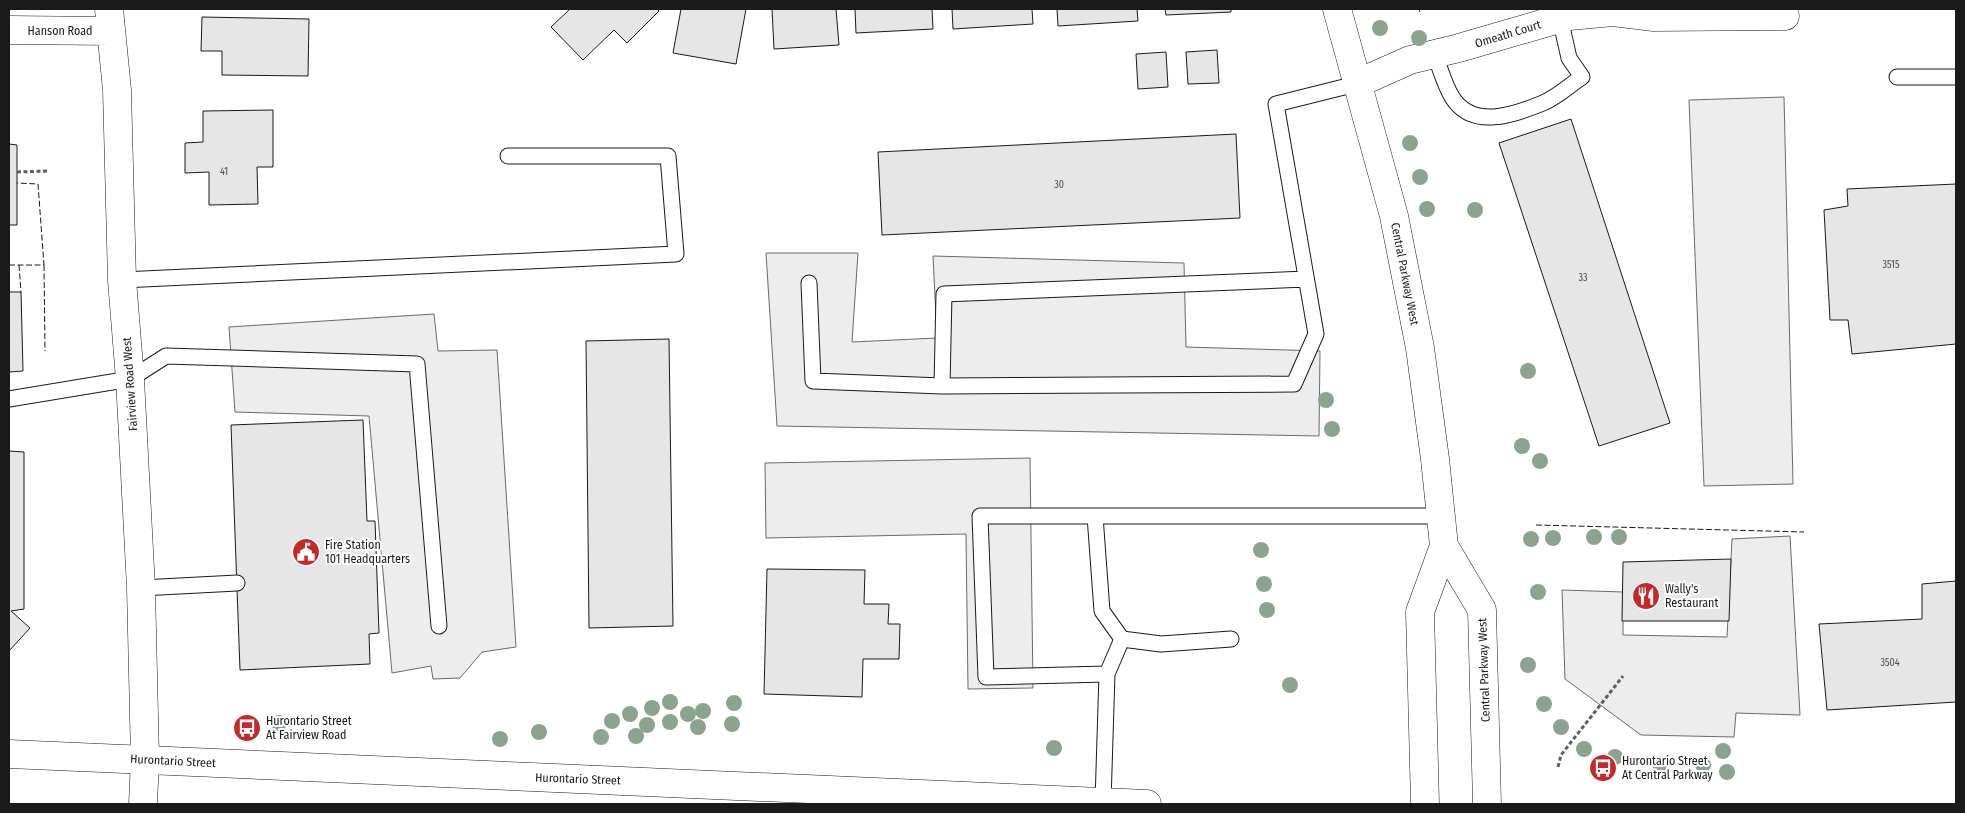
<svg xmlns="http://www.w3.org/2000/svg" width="1965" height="813" font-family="'Fira Sans Condensed',sans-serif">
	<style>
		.built { fill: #ededed; stroke: #6a6a6a }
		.building { fill: #e6e6e6; stroke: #1a1a1a }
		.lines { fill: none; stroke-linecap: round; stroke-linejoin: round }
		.lane-casing { stroke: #1a1a1a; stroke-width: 17 }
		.street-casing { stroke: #1a1a1a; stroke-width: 29 }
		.secondary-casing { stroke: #1a1a1a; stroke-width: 29 }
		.primary-casing { stroke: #1a1a1a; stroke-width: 29 }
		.path { stroke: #5f5f5f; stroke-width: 3; stroke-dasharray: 4 2.5; stroke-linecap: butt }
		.lane { stroke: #fff; stroke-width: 15 }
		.street { stroke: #fff; stroke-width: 28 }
		.secondary { stroke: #fff; stroke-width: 28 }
		.primary { stroke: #fff; stroke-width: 28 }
		.fence { stroke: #1a1a1a; stroke-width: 1; stroke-dasharray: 6 2.5; stroke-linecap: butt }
		.tree { fill: #8aa48f }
		.labels { text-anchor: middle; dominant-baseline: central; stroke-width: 4; stroke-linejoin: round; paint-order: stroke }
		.number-label { font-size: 10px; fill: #4d4d4d }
		.street-label { font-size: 12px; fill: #1a1a1a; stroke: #fff }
		.poi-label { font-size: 12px; fill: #1a1a1a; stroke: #fff; text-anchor: start }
	</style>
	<rect width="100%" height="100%" fill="#fff"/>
	<path class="built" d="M1784,97L1793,484L1704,486L1689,100Z
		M766,253H858L852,342L937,338L933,256L1184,263L1186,347L1320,351L1319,436L777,426Z
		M434,314L438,351L497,350L516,647L482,652L460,678L433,679L431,666L392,673L369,416L235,412L229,327Z
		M1030,458L1033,688L968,689L966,534L766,538L765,463Z
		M1790,536L1800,715L1736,713L1734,737L1641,735L1565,679L1562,590L1623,592V635L1727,637L1732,539Z"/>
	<path class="building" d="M570,9H657L659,11L627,43L614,30L583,60L551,27Z
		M681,9H746L736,64L673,53Z
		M772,9H836L839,45L774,49Z
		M855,9H932L933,29L856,33Z
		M952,9H1032L1033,24L953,29Z
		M1057,9H1137L1138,21L1058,26Z
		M1165,9H1231V12L1166,15Z
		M202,17L309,19L308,76L222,75V51H201Z
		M1217,50L1219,83L1188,84L1186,52Z
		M1166,52L1168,87L1138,89L1136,54Z
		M273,110V167H257L258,204L209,205V172L185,173V143L203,142V111Z
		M1571,119L1670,423L1599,446L1499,143Z
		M1236,134L1240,218L882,235L878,152Z
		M9,144L17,145V225H9Z
		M1956,184V344L1852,354L1848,320H1830L1824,210L1848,206L1847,189Z
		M9,292H21L23,371L9,372Z
		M669,339L673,626L589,628L586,341Z
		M363,420L367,521H375L379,633L369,634L370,664L240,670L231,425Z
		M9,451L24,452V609L11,611L30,628L9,651Z
		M1731,559L1729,621H1622L1623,562Z
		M767,569L865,570L864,604H889L888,624H900L899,659H863L862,697L764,694Z
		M1956,581V702L1827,710L1819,624L1922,619V584Z"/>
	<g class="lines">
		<g class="lane-casing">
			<path id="lane" d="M1434,53C1440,67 1444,84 1452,97C1472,130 1514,115 1543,103C1557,97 1570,85 1582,77L1569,58L1560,18
				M1897,77H1956
				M122,280L676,254L668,156H508
				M809,283L813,381L942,386L1294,384L1316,334L1276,104L1356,84
				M942,386L944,294L1306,279
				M9,399L130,379L166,356L417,364L439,626
				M1095,516L1102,611L1122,639
				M141,588L237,583
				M1107,674L1122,639L1161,644L1231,639
				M1103,802L1107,674L986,677L980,516H1441"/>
		</g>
		<g class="street-casing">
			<path id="street" d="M109,9L117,90L122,280L130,379L141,588L145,759L143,804
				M9,30L111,31
				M1356,84L1410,60L1459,48L1569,16L1613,12L1654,17L1785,16"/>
		</g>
		<g class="secondary-casing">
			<path id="secondary" d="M1337,9L1394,216L1420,348L1435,459L1444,546L1482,610L1487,804
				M1425,804L1420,612L1444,546"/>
		</g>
		<g class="primary-casing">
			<path id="primary" d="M9,754L1147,804"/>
		</g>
		<path class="path" d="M17,172L47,171
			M1558,767L1561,755L1623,676"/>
		<use href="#lane" class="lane"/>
		<use href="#street" class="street"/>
		<use href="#secondary" class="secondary"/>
		<use href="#primary" class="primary"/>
		<path class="fence" d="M1419,9L1420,12
			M9,265H44L38,184L17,183
			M19,265L21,292
			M44,265L45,351
			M1536,525L1804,532"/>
	</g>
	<g class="tree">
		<circle cx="1380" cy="28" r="8"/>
		<circle cx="1419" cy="38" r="8"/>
		<circle cx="1410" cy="143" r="8"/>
		<circle cx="1420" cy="177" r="8"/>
		<circle cx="1427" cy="209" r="8"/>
		<circle cx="1475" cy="210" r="8"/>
		<circle cx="1528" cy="371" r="8"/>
		<circle cx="1326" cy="400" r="8"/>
		<circle cx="1332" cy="429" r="8"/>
		<circle cx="1522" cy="446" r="8"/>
		<circle cx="1540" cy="461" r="8"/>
		<circle cx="1594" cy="537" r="8"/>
		<circle cx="1619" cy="537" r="8"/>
		<circle cx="1553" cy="538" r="8"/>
		<circle cx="1531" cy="539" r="8"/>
		<circle cx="1261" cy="550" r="8"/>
		<circle cx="1264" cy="584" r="8"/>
		<circle cx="1538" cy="592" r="8"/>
		<circle cx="1267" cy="610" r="8"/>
		<circle cx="1528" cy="665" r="8"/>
		<circle cx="1290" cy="685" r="8"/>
		<circle cx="670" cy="702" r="8"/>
		<circle cx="734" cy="703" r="8"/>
		<circle cx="1544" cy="704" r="8"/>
		<circle cx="652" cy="708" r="8"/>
		<circle cx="703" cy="711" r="8"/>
		<circle cx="630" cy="714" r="8"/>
		<circle cx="688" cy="714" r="8"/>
		<circle cx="612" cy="721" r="8"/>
		<circle cx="670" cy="722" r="8"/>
		<circle cx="279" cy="723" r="8"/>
		<circle cx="732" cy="724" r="8"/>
		<circle cx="647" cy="725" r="8"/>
		<circle cx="698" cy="727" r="8"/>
		<circle cx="1561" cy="727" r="8"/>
		<circle cx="539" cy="732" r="8"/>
		<circle cx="636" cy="736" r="8"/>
		<circle cx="601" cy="737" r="8"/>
		<circle cx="500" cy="739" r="8"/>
		<circle cx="1054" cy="748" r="8"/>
		<circle cx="1584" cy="749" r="8"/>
		<circle cx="1723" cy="751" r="8"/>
		<circle cx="1615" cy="757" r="8"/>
		<circle cx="1660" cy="764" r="8"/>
		<circle cx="1703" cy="765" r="8"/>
		<circle cx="1727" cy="772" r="8"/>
	</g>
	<defs>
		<g id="civic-disc" transform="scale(1.4375)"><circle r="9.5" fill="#c62828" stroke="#fff"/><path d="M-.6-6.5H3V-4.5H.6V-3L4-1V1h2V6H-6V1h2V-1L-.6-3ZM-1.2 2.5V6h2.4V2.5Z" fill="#fff"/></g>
		<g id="restaurant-disc" transform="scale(1.4375)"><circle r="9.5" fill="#c62828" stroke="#fff"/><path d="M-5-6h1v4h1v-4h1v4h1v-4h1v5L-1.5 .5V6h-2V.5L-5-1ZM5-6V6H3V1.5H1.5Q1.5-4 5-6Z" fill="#fff"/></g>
		<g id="bus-disc" transform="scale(1.4375)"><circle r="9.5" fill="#c62828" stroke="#fff"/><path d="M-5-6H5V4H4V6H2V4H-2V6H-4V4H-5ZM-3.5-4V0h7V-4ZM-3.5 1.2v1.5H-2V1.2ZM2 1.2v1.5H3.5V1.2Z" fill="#fff"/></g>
	</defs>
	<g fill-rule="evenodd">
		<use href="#civic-disc" x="306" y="552"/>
		<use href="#restaurant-disc" x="1646" y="596"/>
		<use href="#bus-disc" x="247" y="728"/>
		<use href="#bus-disc" x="1603" y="768"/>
	</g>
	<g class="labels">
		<g class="number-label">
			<text x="224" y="172">41</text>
			<text x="1059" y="185">30</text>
			<text x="1891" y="265">3515</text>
			<text x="1583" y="278">33</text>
			<text x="1890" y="663">3504</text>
		</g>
		<g class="street-label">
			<text x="60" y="31">Hanson Road</text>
			<text transform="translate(1508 34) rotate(-17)">Omeath Court</text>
			<text transform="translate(1405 274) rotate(79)">Central Parkway West</text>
			<text transform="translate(130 384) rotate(-94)">Fairview Road West</text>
			<text transform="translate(1484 670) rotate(-92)">Central Parkway West</text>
			<text transform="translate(173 761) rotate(3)">Hurontario Street</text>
			<text transform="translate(578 779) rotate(2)">Hurontario Street</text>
		</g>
		<g class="poi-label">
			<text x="325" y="545">Fire Station<tspan x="325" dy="14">101 Headquarters</tspan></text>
			<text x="1665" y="589">Wally's<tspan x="1665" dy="14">Restaurant</tspan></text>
			<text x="266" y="721">Hurontario Street<tspan x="266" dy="14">At Fairview Road</tspan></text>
			<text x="1622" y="761">Hurontario Street<tspan x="1622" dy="14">At Central Parkway</tspan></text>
		</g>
	</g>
	<rect width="1965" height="813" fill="none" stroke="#1a1a1a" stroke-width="20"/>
</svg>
